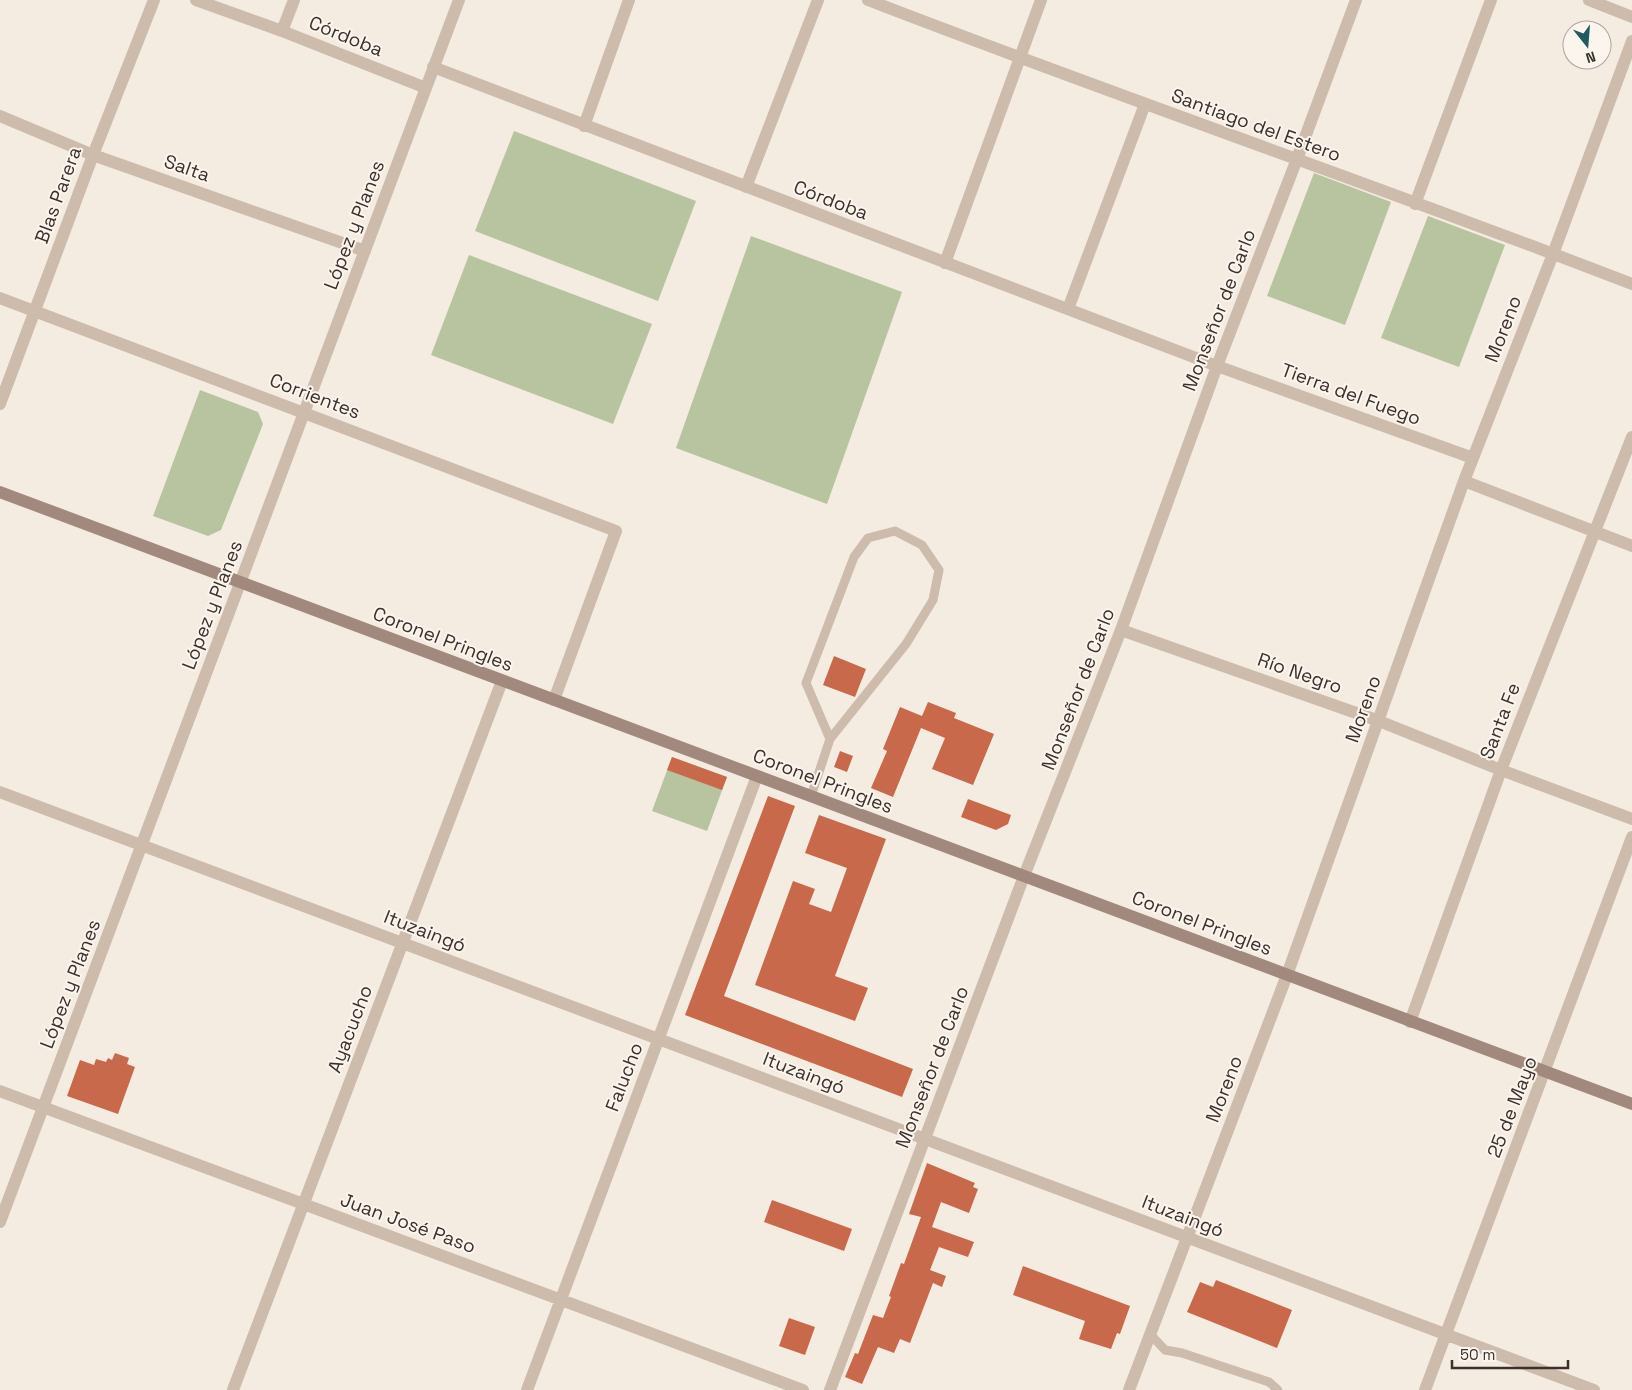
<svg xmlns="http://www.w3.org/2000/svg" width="1632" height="1390" font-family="'Space Grotesk',sans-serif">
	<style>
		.green { fill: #b8c4a0 }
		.building { fill: #c8694b }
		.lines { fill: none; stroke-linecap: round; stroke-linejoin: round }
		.service { stroke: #cdbbac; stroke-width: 9 }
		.minor { stroke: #cdbbac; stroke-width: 12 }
		.tertiary { stroke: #cdbbac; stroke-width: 12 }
		.secondary { stroke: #a18a7d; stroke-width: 12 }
		.labels { text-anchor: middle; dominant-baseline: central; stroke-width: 4; stroke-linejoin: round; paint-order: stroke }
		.street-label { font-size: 19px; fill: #3b302b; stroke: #fbf5ee }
	</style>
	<rect width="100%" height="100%" fill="#f4ebe1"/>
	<path class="green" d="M514,131L696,201L658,301L475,231Z
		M1314,173L1391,202L1345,325L1267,296Z
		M1428,216L1505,245L1459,367L1381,338Z
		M751,236L902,292L827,504L676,448Z
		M469,255L652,324L613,424L431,355Z
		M200,390L258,412L263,424L221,530L208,536L153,516Z
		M672,757L727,777L707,831L652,811Z"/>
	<path class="building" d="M834,656L866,669L855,697L823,685Z
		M928,702L956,713L954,718L994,734L973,785L932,769L945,738L921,728L893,797L871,788L887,751L883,749L900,707L922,716Z
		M840,751L853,756L847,772L834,767Z
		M672,757L727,777L722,790L667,770Z
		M768,796L795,806L724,996L913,1069L902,1097L685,1015Z
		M968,799L1011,815L1008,824L996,830L961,817Z
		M819,815L886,839L835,976L868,988L855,1021L755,985L793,881L815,889L809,904L831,912L847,868L805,853Z
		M115,1053L129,1058L127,1064L135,1067L118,1114L67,1096L80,1060L94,1065L96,1059L106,1062L108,1058L112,1060Z
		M927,1163L975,1183L973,1187L978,1189L969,1213L941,1202L932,1227L974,1242L968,1257L939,1247L930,1270L946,1276L942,1287L933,1283L910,1343L900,1339L894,1353L878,1347L862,1384L845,1377L855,1353L858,1354L873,1315L883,1318L891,1297L889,1296L901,1263L904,1264L921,1217L909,1214Z
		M772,1200L852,1229L844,1251L764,1222Z
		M1023,1266L1130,1306L1120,1334L1117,1333L1111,1349L1079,1339L1085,1321L1013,1295Z
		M1216,1280L1292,1310L1277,1348L1187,1312L1200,1282L1213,1287Z
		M789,1318L815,1327L805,1355L779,1346Z"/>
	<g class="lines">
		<path class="service" d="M811,796L830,739L906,644L933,600L939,570L922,545L895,531L868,538L854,557L806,683L830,739
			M1150,1334L1165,1350L1182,1353L1269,1382L1278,1390"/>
		<path class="minor" d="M196,0L282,31L426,88
			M868,0C1121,98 1379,186 1632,284
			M282,31L294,0
			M433,67L1217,366L1473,458
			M0,116L93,155L365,251
			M584,126L629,0
			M746,187L818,0
			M1415,204L1491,0
			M945,263L1041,0
			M0,298L616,531L554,700
			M1068,309L1145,104
			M0,404L93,155L154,0
			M1464,481L1632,546
			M1121,630L1379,721L1501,770L1632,819
			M0,792L1594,1390
			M1410,1022L1501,770L1632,437
			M0,1091L803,1390
			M0,1222L459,0
			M233,1390L502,681
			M527,1390L757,776
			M830,1390L1024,876L1121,630L1217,366L1297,159L1356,0
			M1129,1390L1287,975L1464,481L1553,254L1632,41
			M1425,1390L1632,837"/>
		<path class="tertiary" d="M1589,0L1632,17"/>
		<path class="secondary" d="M0,492L1632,1104"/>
	</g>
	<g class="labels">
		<g class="street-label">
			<text transform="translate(346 36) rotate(22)">Córdoba</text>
			<text transform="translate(1256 125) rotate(20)">Santiago del Estero</text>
			<text transform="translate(187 168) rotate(19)">Salta</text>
			<text transform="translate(58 195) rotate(-70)">Blas Parera</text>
			<text transform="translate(831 200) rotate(21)">Córdoba</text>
			<text transform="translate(354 225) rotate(-69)">López y Planes</text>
			<text transform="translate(1219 310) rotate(-69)">Monseñor de Carlo</text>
			<text transform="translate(1503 329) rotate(-69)">Moreno</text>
			<text transform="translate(1351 394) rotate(20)">Tierra del Fuego</text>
			<text transform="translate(315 396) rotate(21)">Corrientes</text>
			<text transform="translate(212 605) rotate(-69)">López y Planes</text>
			<text transform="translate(443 639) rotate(21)">Coronel Pringles</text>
			<text transform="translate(1300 673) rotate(19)">Río Negro</text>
			<text transform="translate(1078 689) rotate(-69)">Monseñor de Carlo</text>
			<text transform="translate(1363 709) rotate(-70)">Moreno</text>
			<text transform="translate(1500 721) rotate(-69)">Santa Fe</text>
			<text transform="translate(823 781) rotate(21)">Coronel Pringles</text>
			<text transform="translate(1202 923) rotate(21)">Coronel Pringles</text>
			<text transform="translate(425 931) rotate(21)">Ituzaingó</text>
			<text transform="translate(70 984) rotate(-69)">López y Planes</text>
			<text transform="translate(350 1029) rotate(-69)">Ayacucho</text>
			<text transform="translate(932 1067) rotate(-69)">Monseñor de Carlo</text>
			<text transform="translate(804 1073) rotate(21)">Ituzaingó</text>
			<text transform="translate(624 1077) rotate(-69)">Falucho</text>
			<text transform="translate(1224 1089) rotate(-69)">Moreno</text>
			<text transform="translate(1512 1107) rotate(-69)">25 de Mayo</text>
			<text transform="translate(1183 1216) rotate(21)">Ituzaingó</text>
			<text transform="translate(408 1223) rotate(20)">Juan José Paso</text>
		</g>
	</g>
	<g transform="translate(1587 45) rotate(163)"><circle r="24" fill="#fbf5ee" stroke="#aea6a0"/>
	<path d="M0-4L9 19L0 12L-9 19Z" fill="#1f5a5e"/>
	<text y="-8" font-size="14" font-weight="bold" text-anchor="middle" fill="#3b302b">N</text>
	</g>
	<path d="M1452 1360v8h116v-8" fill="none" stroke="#3b302b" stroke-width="2.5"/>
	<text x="1460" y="1360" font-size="15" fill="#3b302b" stroke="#fbf5ee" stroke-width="4" paint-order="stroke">50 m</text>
</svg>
